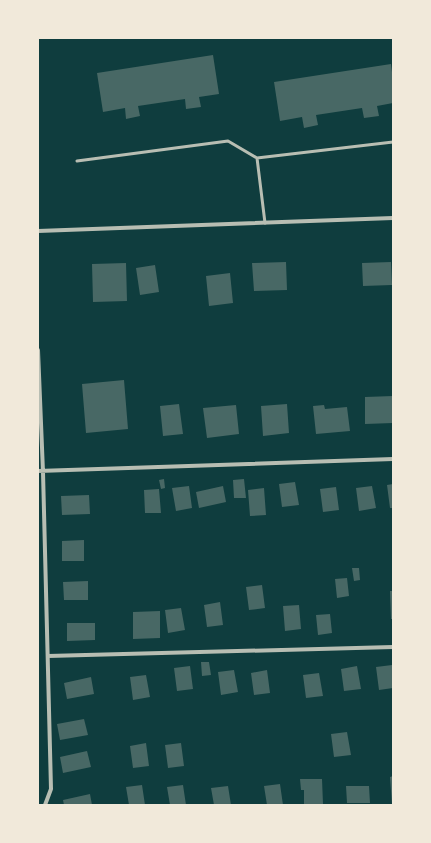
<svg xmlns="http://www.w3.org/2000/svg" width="431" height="843" font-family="'DejaVu Sans',sans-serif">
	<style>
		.building { fill: #486865 }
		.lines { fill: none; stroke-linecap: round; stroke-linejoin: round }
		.service { stroke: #b8beb3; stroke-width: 3 }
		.minor { stroke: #b8beb3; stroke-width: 4 }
	</style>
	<rect width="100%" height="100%" fill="#0f3d3e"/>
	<path class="building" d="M213,55L219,94L199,97L201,107L186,109L185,99L138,106L140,116L126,119L125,108L103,112L97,73Z
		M391,64L393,80V103L377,106L379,116L364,118L362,108L316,115L318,125L304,128L302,117L280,121L274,82Z
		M286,262L287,290L254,291L252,263Z
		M391,262L392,285L363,286L362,263Z
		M126,263L127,301L93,302L92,264Z
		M155,265L159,292L140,295L136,268Z
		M230,273L233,303L209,306L206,276Z
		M124,380L128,429L86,433L82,384Z
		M393,396V423L365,424V397Z
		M179,404L183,434L163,436L160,406Z
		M287,404L289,433L263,436L261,406Z
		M236,405L239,434L207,438L203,408Z
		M324,405L325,409L347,407L350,431L316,434L313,406Z
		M164,479L165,488L161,489L159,480Z
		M244,479L246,498H234L233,480Z
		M295,482L299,505L282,507L279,484Z
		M393,484V508H390L387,485Z
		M189,486L192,508L176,511L172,488Z
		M223,486L226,502L199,508L196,492Z
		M372,486L376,508L359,511L356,488Z
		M336,487L339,510L323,512L320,489Z
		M264,488L266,515L250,516L248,490Z
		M159,489L161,513H145L144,490Z
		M89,495L90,514L62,515L61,496Z
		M84,540V561H62V541Z
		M352,568H359L360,580L354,581Z
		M347,578L349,596L337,598L335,579Z
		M88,581V600H64L63,582Z
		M262,585L265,608L249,610L246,587Z
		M390,591H393V619H391Z
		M220,602L223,625L207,627L204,605Z
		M299,605L301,629L285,631L283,606Z
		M181,608L185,630L168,633L165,610Z
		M160,611V638L133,639V612Z
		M330,614L332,633L318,635L316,615Z
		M67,623H95V640L67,641Z
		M201,662H209L211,675L202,676Z
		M392,665L393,688L379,690L376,667Z
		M190,666L193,689L177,691L174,668Z
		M357,666L361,689L344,691L341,669Z
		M234,670L238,692L221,695L218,672Z
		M267,670L270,693L254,695L251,673Z
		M319,673L323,696L306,698L303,675Z
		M146,675L150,697L133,700L130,677Z
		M91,677L94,694L67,699L64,683Z
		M84,719L88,735L60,740L57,724Z
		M347,732L351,755L334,757L331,734Z
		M146,743L149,766L133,768L130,746Z
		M181,743L184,766L168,768L165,745Z
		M87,751L91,767L63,773L60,757Z
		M393,776V805H392L390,777Z
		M300,779H322L323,804H304V790H301Z
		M280,784L283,805H267L264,786Z
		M142,785L145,805H129L126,787Z
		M183,785L186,805H170L167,787Z
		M228,786L231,805H214L211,788Z
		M346,786H369L370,803H347Z
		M90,794L92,805H64L63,800Z"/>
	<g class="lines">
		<path class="service" d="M257,158L265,223
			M77,161L228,141L257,158L393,142"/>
		<path class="minor" d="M38,231L393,218
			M38,350L43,472L51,789L45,805
			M38,471L393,459
			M48,656L393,647"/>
	</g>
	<rect width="431" height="843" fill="none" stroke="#f1e9da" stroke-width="78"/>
</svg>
